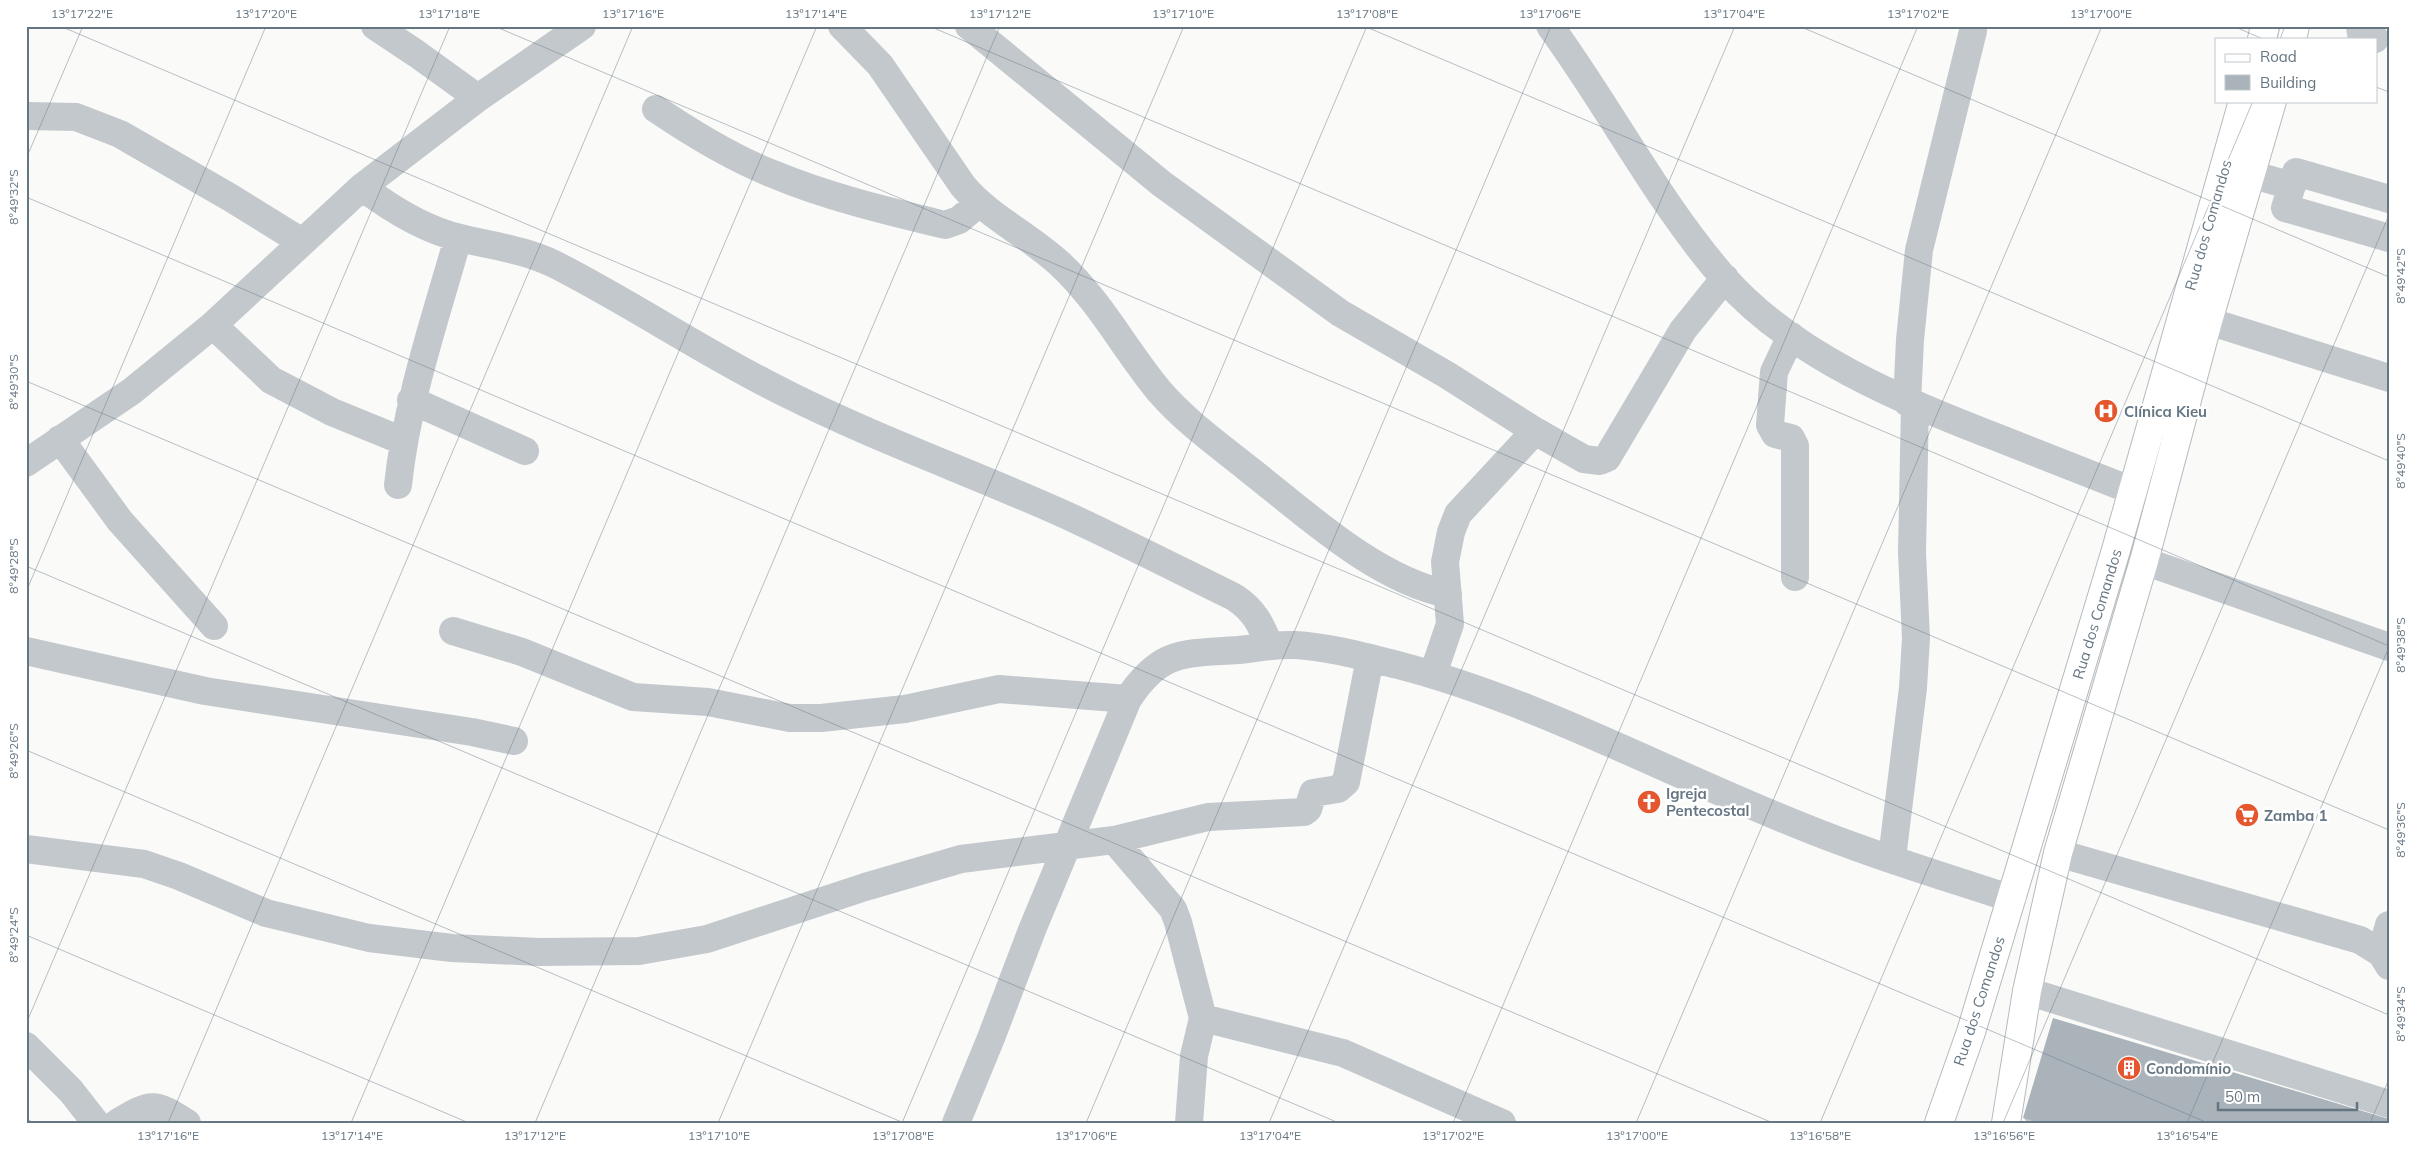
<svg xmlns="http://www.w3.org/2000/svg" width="2415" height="1149" font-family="Mulish,sans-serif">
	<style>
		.shadow { fill: #0003 }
		.building { fill: #aab3b9 }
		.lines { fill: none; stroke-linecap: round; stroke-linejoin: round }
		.major-casing { stroke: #b5babe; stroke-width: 30 }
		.minor { stroke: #c3c8cc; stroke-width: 28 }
		.major { stroke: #fff; stroke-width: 28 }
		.ticks { fill: none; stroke: #657683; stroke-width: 1; stroke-opacity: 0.45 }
		.labels { text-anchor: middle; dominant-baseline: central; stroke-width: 5; stroke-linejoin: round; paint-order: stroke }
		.street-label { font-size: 15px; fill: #657683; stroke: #fff }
		.poi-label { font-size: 15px; font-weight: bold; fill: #657683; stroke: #fff; text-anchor: start }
		.neatline { fill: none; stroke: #657683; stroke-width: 2 }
		.ticks-label { font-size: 12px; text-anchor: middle; fill: #657683 }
	</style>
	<rect width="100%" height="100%" fill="#fafaf8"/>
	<path class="shadow" d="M2024,1118L2389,1123H2027Z"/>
	<path class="building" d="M2053,1018L2389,1119V1123H2040L2023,1118Z"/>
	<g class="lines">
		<g class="major-casing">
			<path id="major" d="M2262,39L2265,26
				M2292,39L2295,26
				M1939,1123L1971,1032L2116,550L2243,101
				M2006,1123L2027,991L2058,853L2144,561L2208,321L2272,101"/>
		</g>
		<path class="minor" d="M375,26L417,54L478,98
			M842,26L880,65L963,186C990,218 1029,235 1060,264C1100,301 1125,350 1160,392C1186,422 1220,446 1251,471C1307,515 1377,580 1448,594
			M969,26L1162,184L1340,313L1447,375L1535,431L1584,459L1600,461L1607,458L1683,330L1725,278
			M1550,26C1610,108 1657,201 1724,278C1793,356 1901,400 1996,437C2041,455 2087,473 2133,491
			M2360,26L2361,34L2375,39
			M656,109C693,134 732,158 773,174C828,197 887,211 945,225L959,220L978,204
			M26,116L76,117L120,134L231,198L302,242
			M2250,174L2292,186
			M362,187C390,208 425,230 460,238C492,246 523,249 554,264C633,304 707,355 787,394C879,440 975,474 1068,516C1124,542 1179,570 1234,597C1254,610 1261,624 1269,645
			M2389,199L2296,172L2285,208L2389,238
			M2208,321L2389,378
			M213,325L271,380L332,412L403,441
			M1791,336L1774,372L1770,425L1775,434L1791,438L1795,446V577
			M411,400L525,451
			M1907,402L1910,340L1919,250L1973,31
			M60,439L120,521L214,626
			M26,463L132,391L213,325L362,187L478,98L582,26
			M398,485C407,400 435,320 458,238
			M2144,561L2389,647
			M453,631L522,652L633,697L708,702L790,718H821L905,709L999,689L1128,699
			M26,651L205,691L472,732L514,741
			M1433,674L1450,624L1445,562L1451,532L1458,514L1535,431
			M1114,840L1173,909L1178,922L1203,1018L1194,1056L1189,1123
			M26,849L144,864L179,876L266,913L369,938L452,948L539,952L639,951L707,939L865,887L961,859L1114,840L1208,817L1304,812L1308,809L1313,793L1338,789L1346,782L1370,658
			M2058,853L2360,940L2381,953L2389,966
			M1892,858L1913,688L1916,638L1912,553L1915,405
			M2381,953L2389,925
			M2027,991L2389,1104
			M1203,1018L1343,1053L1502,1123
			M26,1046L71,1091L96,1123
			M117,1123C151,1103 153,1101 187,1123
			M956,1123L991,1038L1032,930L1128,699C1161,649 1184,654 1238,650C1258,648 1276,644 1295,645C1330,647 1365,657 1398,665C1536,701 1663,771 1796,824C1866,853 1940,875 2012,899"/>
		<use href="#major" class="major"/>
	</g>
	<path class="ticks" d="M60,26L2389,1015M494,26L2389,830M929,26L2389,646M1364,26L2389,461M1799,26L2389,277M2233,26L2263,39M2280,39L2285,26M2376,87L2389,92M26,159L83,26M26,197L2208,1123M26,381L1773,1123M26,566L1339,1123M26,592L266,26M26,750L904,1123M26,935L469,1123M26,1024L450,26M26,1119L35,1123M168,1123L633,26M351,1123L817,26M535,1123L1000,26M718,1123L1184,26M902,1123L1367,26M1086,1123L1551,26M1269,1123L1735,26M1453,1123L1918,26M1636,1123L2102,26M1820,1123L2253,101M2003,1123L2389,215M2187,1123L2389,647M2370,1123L2389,1079"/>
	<defs>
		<g id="hospital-disc" transform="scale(1.25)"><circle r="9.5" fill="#e4572e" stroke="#fff"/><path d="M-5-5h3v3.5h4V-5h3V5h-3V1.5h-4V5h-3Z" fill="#fff"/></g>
		<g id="church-disc" transform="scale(1.25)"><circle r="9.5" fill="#e4572e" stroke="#fff"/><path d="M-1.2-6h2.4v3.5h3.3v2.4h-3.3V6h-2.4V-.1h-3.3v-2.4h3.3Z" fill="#fff"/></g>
		<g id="supermarket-disc" transform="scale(1.25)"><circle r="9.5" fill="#e4572e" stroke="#fff"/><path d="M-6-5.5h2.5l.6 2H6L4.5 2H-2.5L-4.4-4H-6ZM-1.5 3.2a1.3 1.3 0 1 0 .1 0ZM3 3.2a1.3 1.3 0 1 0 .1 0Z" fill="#fff"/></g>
		<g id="building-disc" transform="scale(1.25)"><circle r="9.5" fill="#e4572e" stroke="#fff"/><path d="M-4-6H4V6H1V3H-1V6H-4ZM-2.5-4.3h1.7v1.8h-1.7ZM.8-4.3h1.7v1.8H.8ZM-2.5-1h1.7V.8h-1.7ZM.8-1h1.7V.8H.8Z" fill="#fff"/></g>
	</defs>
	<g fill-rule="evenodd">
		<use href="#hospital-disc" x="2106" y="411"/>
		<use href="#church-disc" x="1649" y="802"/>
		<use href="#supermarket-disc" x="2247" y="815"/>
		<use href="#building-disc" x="2129" y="1068"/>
	</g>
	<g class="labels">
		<g class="street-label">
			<text transform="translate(2208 225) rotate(-74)">Rua dos Comandos</text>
			<text transform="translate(2097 614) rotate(-73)">Rua dos Comandos</text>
			<text transform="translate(1979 1001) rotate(-72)">Rua dos Comandos</text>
		</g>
		<g class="poi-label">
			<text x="2124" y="411">Clínica Kieu</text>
			<text x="1666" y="793">Igreja<tspan x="1666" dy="17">Pentecostal</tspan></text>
			<text x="2264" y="815">Zamba 1</text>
			<text x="2146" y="1068">Condomínio</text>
		</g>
	</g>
	<rect width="2415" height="1149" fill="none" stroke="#ffffff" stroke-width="55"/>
	<rect x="2215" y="38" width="162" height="65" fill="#ffffff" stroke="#c1c8cd"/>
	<rect x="2225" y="54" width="25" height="8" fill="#ffffff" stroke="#c1c8cd"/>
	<text x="2260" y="62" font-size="15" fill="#657683">Road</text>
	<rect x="2225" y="75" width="25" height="15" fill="#aab3b9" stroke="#c1c8cd"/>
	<text x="2260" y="88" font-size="15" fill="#657683">Building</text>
	<path d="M2218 1102v8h139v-8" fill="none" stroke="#657683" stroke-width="2.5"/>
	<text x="2225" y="1102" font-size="15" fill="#657683" stroke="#ffffff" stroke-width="4" paint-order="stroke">50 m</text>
	<rect x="28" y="28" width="2360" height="1094" class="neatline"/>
	<g class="ticks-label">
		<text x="82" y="18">13°17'22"E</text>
		<text x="266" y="18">13°17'20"E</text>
		<text x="449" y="18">13°17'18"E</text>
		<text x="633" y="18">13°17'16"E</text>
		<text x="816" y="18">13°17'14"E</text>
		<text x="1000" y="18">13°17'12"E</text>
		<text x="1183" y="18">13°17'10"E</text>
		<text x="1367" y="18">13°17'08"E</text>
		<text x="1550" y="18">13°17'06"E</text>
		<text x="1734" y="18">13°17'04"E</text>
		<text x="1918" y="18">13°17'02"E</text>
		<text x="2101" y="18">13°17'00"E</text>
		<text transform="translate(14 197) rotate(-90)" y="4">8°49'32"S</text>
		<text transform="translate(2401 276) rotate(-90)" y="4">8°49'42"S</text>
		<text transform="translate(14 382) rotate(-90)" y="4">8°49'30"S</text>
		<text transform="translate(2401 461) rotate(-90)" y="4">8°49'40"S</text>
		<text transform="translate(14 566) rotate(-90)" y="4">8°49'28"S</text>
		<text transform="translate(2401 645) rotate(-90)" y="4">8°49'38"S</text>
		<text transform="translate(14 751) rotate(-90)" y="4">8°49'26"S</text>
		<text transform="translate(2401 830) rotate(-90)" y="4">8°49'36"S</text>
		<text transform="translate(14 935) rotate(-90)" y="4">8°49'24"S</text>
		<text transform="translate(2401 1014) rotate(-90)" y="4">8°49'34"S</text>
		<text x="168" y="1140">13°17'16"E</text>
		<text x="352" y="1140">13°17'14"E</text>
		<text x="535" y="1140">13°17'12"E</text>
		<text x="719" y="1140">13°17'10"E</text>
		<text x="903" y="1140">13°17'08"E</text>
		<text x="1086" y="1140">13°17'06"E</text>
		<text x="1270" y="1140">13°17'04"E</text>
		<text x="1453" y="1140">13°17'02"E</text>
		<text x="1637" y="1140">13°17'00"E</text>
		<text x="1820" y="1140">13°16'58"E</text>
		<text x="2004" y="1140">13°16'56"E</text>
		<text x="2187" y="1140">13°16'54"E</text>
	</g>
</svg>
